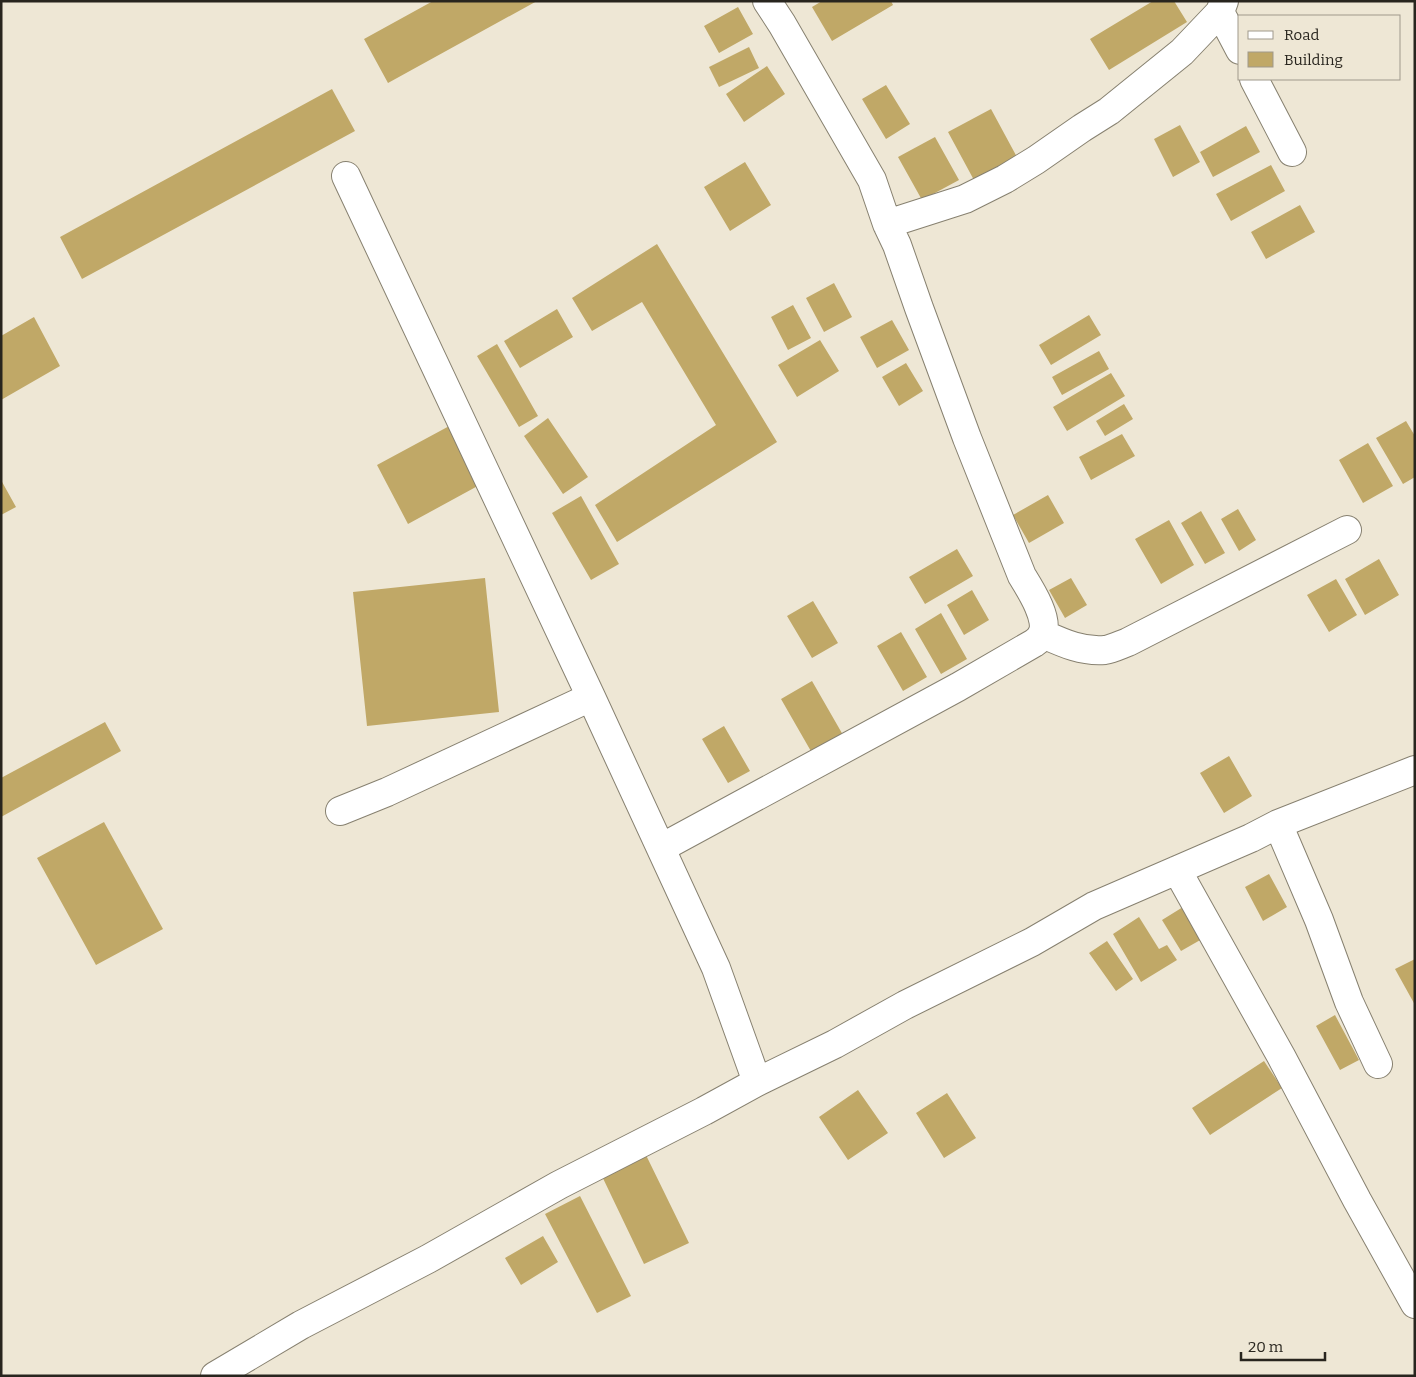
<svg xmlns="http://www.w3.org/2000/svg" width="1416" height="1377" font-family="Bitter,serif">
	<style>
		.building { fill: #c0a867 }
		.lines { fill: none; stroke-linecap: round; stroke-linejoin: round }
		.minor-casing { stroke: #878170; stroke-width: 30 }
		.minor { stroke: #fff; stroke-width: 28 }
	</style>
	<rect width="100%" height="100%" fill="#eee7d5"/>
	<path class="building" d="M433,1H537L388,83L364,39Z
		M822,1H891L893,5L832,41L812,7Z
		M1153,1H1174L1187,22L1109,70L1090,39Z
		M738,7L753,34L719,53L704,26Z
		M749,47L759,68L719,87L709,67Z
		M767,66L785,94L744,122L726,94Z
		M886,85L910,124L886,139L862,99Z
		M332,89L355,131L82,279L60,237Z
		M991,109L1018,159L975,182L948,132Z
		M1180,125L1200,162L1173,177L1154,139Z
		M1246,126L1260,152L1213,177L1200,152Z
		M935,137L959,180L922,200L898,157Z
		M745,162L771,205L730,231L704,187Z
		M1271,165L1285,191L1231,221L1216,194Z
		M1300,205L1315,232L1266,259L1251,232Z
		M657,244L777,442L617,542L595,505L716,425L642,302L592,331L572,298Z
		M834,283L852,317L824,332L806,298Z
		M793,305L811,338L788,350L771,317Z
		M557,309L573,337L520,368L504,341Z
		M1089,315L1101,335L1051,365L1039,345Z
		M34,317L60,366L1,400V336Z
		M892,320L909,350L877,368L860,337Z
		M820,340L839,371L797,397L778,365Z
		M497,344L538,416L519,427L477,356Z
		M1099,351L1109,369L1062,395L1052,377Z
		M906,363L923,391L899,406L882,377Z
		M1111,373L1125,396L1067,431L1053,407Z
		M1124,404L1133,419L1105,436L1096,421Z
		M548,418L588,477L563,494L524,436Z
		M1406,421L1415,436V477L1403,484L1376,438Z
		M453,424L485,482L408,524L377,465Z
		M1122,434L1135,456L1091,480L1079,457Z
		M1368,443L1393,486L1363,503L1339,460Z
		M1,480L16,507L1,515Z
		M1048,495L1064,523L1029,543L1013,515Z
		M581,496L619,564L591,580L552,513Z
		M1238,509L1256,540L1239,551L1221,519Z
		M1201,511L1225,553L1205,564L1181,523Z
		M1169,520L1194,565L1161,584L1135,539Z
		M957,549L973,576L925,604L909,577Z
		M1379,559L1399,595L1365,615L1345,579Z
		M485,578L499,712L367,726L353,592Z
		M1071,578L1087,605L1065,618L1049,590Z
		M1336,579L1357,615L1329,632L1307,595Z
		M972,590L989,620L964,635L947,605Z
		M813,601L838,643L812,658L787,616Z
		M941,613L967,659L941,674L915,629Z
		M901,632L927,677L903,691L877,646Z
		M812,681L843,735L812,753L781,699Z
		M105,722L121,751L1,817V778Z
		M724,726L750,771L728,783L702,739Z
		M1229,756L1252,796L1224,813L1200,773Z
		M104,822L163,929L96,965L37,858Z
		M1269,874L1287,907L1263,921L1245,887Z
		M1183,907L1202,939L1181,951L1162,920Z
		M1139,917L1159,949L1167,945L1177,960L1141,982L1113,934Z
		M1107,941L1133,979L1116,991L1089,953Z
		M1415,959V1005L1395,969Z
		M1335,1015L1359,1060L1340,1070L1316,1026Z
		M1264,1061L1282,1088L1210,1135L1192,1108Z
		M858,1090L888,1133L848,1160L819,1117Z
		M947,1093L976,1138L944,1158L916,1113Z
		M644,1151L689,1243L644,1264L600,1172Z
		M580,1196L631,1296L597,1313L545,1214Z
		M543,1236L558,1262L521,1285L505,1258Z"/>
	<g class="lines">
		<g class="minor-casing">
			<path id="minor" d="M1220,12L1240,50
				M1254,79L1292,152
				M346,176L591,697L716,968L757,1082
				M887,224L965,199L1005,179L1036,160L1082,128L1109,111L1182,52L1220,12L1224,1
				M1043,634C1063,643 1082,652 1105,650C1112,649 1120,645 1128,642L1347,530
				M340,811L387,792L591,697
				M1278,824L1319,920L1349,1002L1378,1064
				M661,848L958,687L1034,643C1037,641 1041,637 1042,634C1050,620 1030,589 1022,576L967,438L919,308L897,245L887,224L872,180L782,24L767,1
				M1177,870L1281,1056L1357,1200L1415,1304
				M215,1376L301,1325L428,1259L559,1185L704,1111L757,1082L835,1044L905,1005L1032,942L1094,906L1251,838L1278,824L1415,770"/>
		</g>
		<use href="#minor" class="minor"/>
	</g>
	<rect width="1416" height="1377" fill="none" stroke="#28251e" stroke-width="5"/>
	<rect x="1238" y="15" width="162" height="65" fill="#eee7d5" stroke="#9f998c"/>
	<rect x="1248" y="31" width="25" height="8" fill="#ffffff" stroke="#9f998c"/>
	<text x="1284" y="40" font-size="15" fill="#28251e">Road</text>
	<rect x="1248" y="52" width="25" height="15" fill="#c0a867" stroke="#9f998c"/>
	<text x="1284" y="65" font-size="15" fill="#28251e">Building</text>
	<path d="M1241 1352v8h84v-8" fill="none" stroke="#28251e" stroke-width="2.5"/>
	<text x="1248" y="1352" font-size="15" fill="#28251e" stroke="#eee7d5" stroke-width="4" paint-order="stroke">20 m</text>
</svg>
